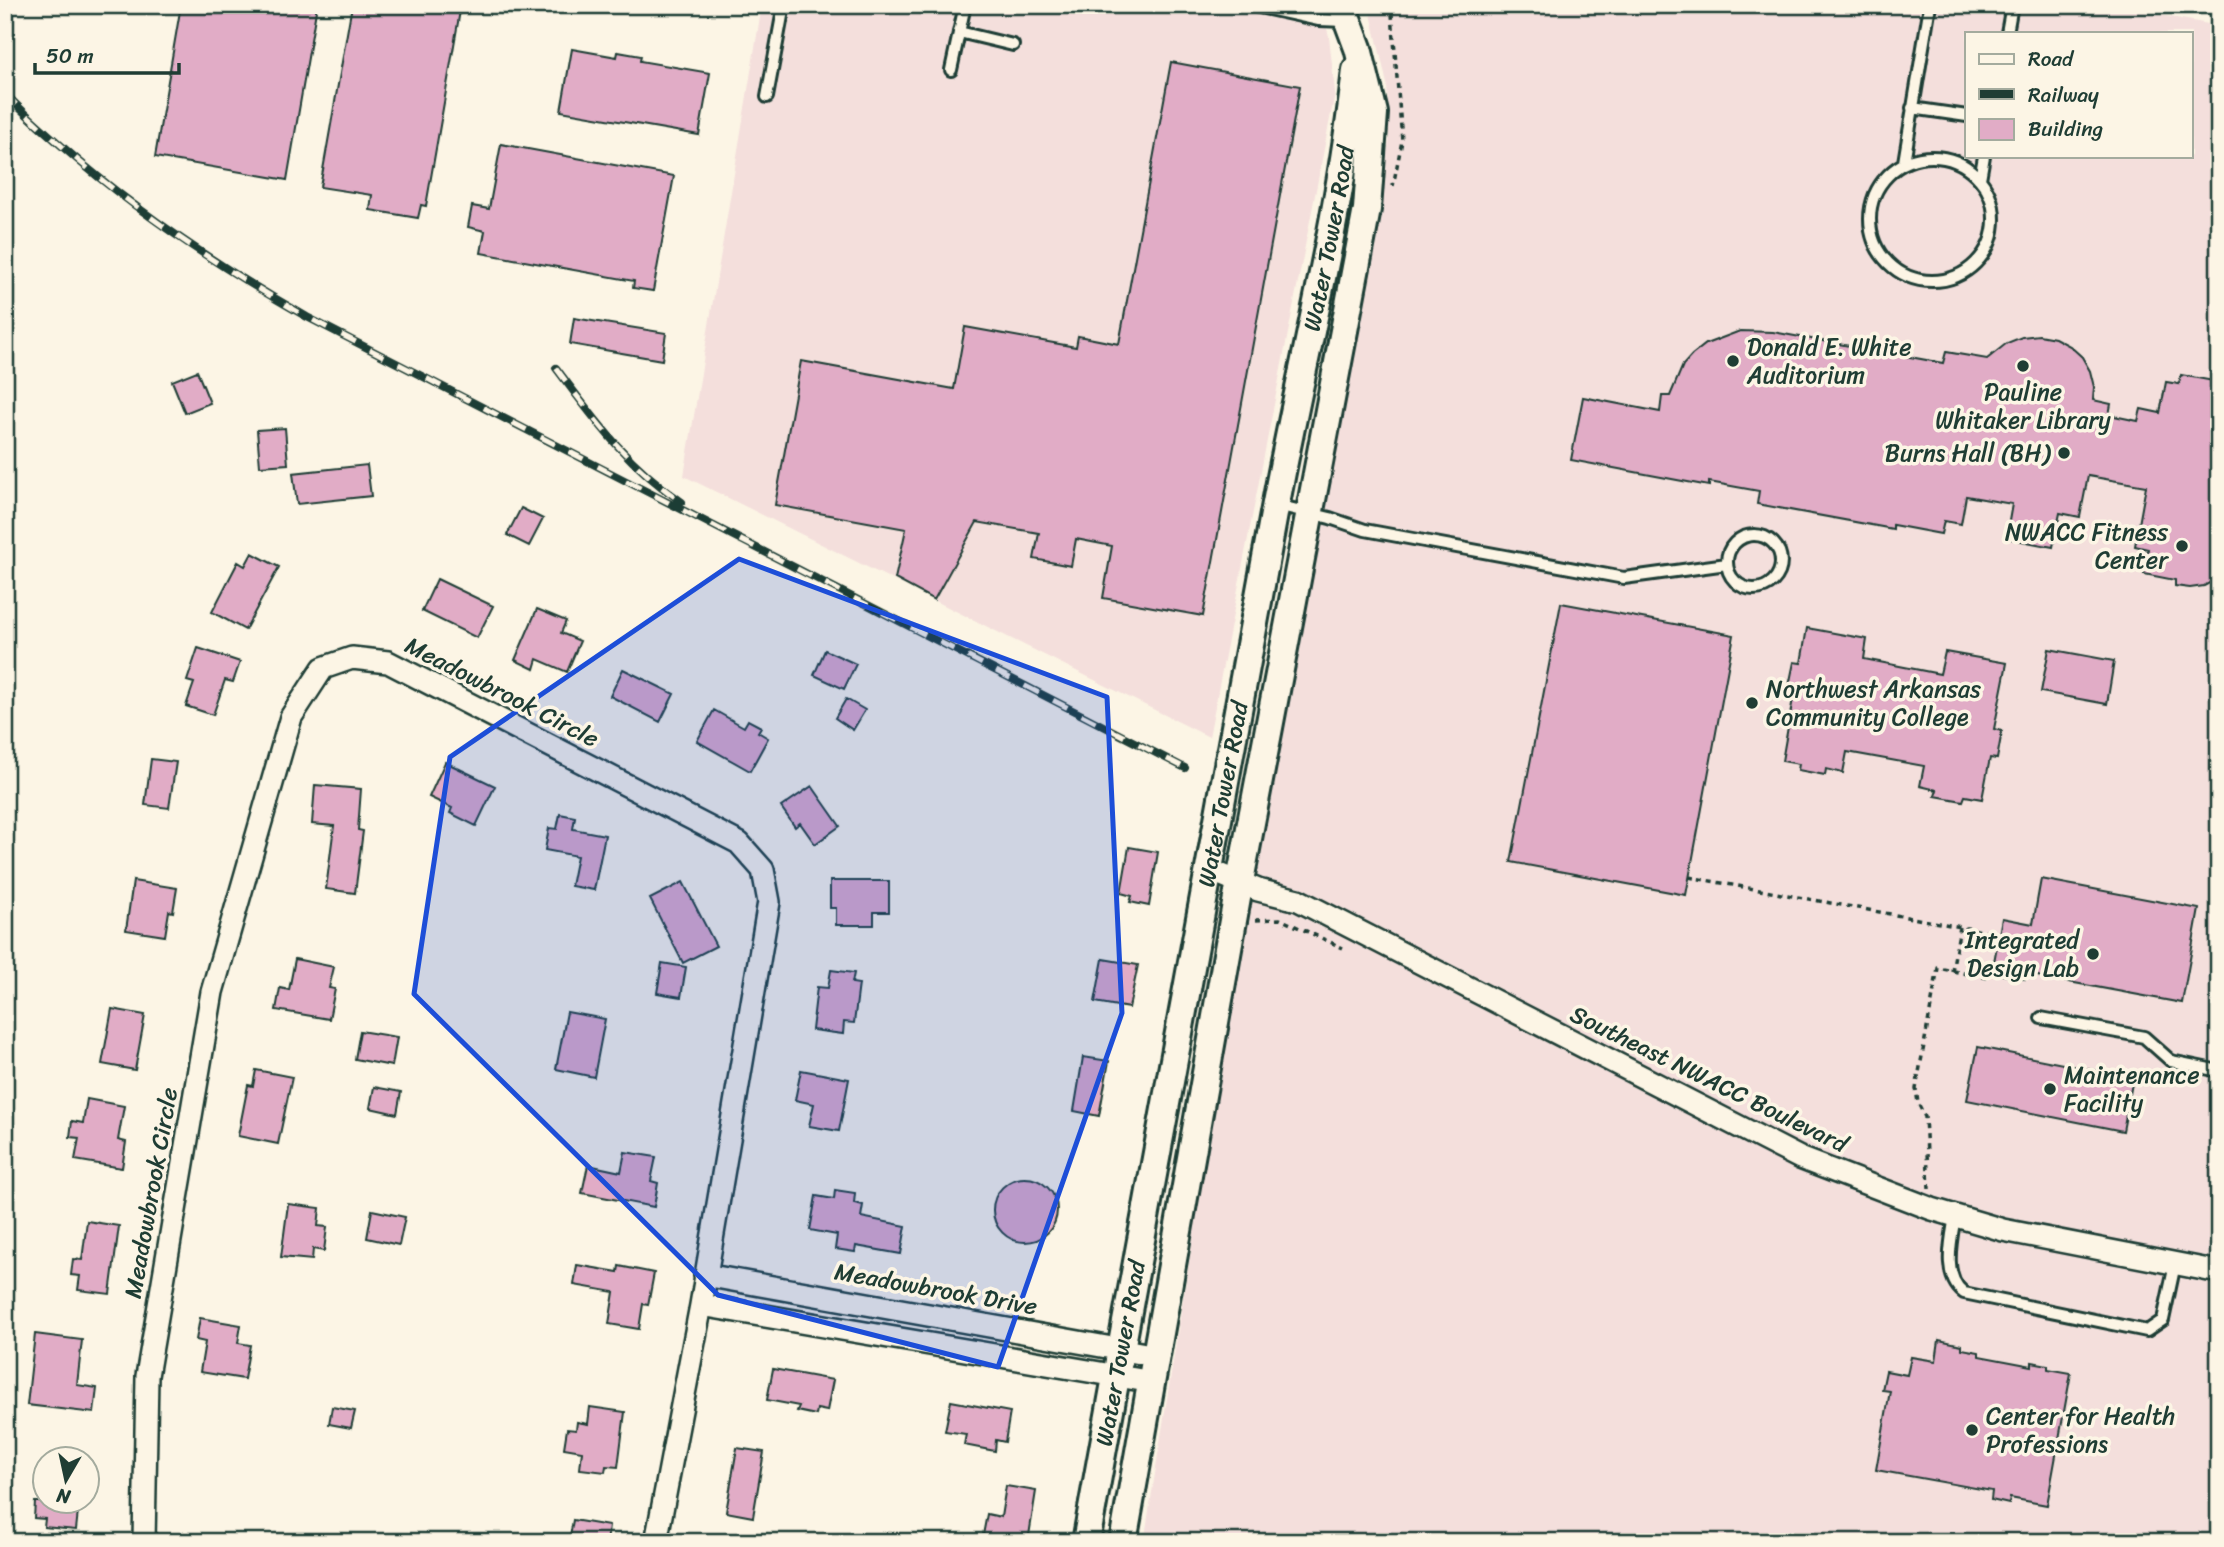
<svg xmlns="http://www.w3.org/2000/svg" width="2224" height="1547" font-family="Sriracha,sans-serif">
	<style>
		.built { fill: #f4dfdc; fill-rule: evenodd }
		.building { fill: #e1acc6; stroke: #1f3d34; stroke-width: 2 }
		.lines { fill: none; stroke-linecap: round; stroke-linejoin: round }
		.service-casing { stroke: #1f3d34; stroke-width: 16 }
		.minor-casing { stroke: #1f3d34; stroke-width: 26 }
		.tertiary-casing { stroke: #1f3d34; stroke-width: 32 }
		.path { stroke: #1f3d34; stroke-width: 3.5; stroke-dasharray: 5 5; stroke-linecap: butt }
		.service { stroke: #fcf5e5; stroke-width: 10 }
		.minor { stroke: #fcf5e5; stroke-width: 21 }
		.tertiary { stroke: #fcf5e5; stroke-width: 26 }
		.rail-casing { stroke: #1f3d34; stroke-width: 8 }
		.rail { stroke: #fcf5e5; stroke-width: 5; stroke-dasharray: 16; stroke-linecap: butt }
		.marked { fill: #1d4ed8; fill-opacity: 0.2; stroke: #1d4ed8; stroke-width: 5; stroke-linejoin: round }
		.poi-dot { fill: #1f3d34; stroke: #fcf5e5; stroke-width: 2.5 }
		.labels { text-anchor: middle; dominant-baseline: central; stroke-width: 7; stroke-linejoin: round; paint-order: stroke }
		.street-label { font-size: 24px; fill: #1f3d34; stroke: #fcf5e5 }
		.poi-label { font-size: 24px; fill: #1f3d34; stroke: #fcf5e5; text-anchor: start }
	</style>
	<rect width="100%" height="100%" fill="#fcf5e5"/>
	<filter id="ink" filterUnits="userSpaceOnUse"><feTurbulence type="fractalNoise" baseFrequency=".0143" numOctaves="2"/><feDisplacementMap in="SourceGraphic" scale="14" xChannelSelector="R" yChannelSelector="G"/><feConvolveMatrix kernelMatrix="1 2 1 2 8 2 1 2 1" color-interpolation-filters="sRGB"/></filter>
	<g filter="url(#ink)">
		<path class="built" d="M762,5H1320L1329,36L1335,93L1209,737L684,476Z
			M1369,5H2107L2219,26V1542H1144L1243,926L1389,142L1387,84ZM1967,33H2191V156H1967Z"/>
		<path class="building" d="M181,5H317L287,180L155,157Z
			M352,5H461L426,206L421,205L418,218L370,210L372,195L320,187Z
			M572,49L617,57L618,52L641,56L640,61L710,73L699,135L561,111Z
			M1171,62L1300,86L1203,616L1103,598L1112,546L1076,539L1071,566L1034,559L1039,533L977,522L934,600L895,579L906,529L775,505L801,361L954,389L965,327L1076,347L1078,336L1119,344Z
			M501,144L674,176L653,291L633,288L634,281L481,253L485,231L468,227L472,206L489,209Z
			M574,318L666,333L662,360L570,344Z
			M1740,331L1773,332L1943,363L1946,352L1987,359L2007,343L2022,337L2039,335L2055,338L2070,346L2082,357L2090,371L2094,387L2093,400L2111,404L2109,415L2138,421L2141,409L2160,413L2166,382L2179,384L2181,375L2219,382V578L2204,586L2190,588L2175,586V580L2144,574L2148,549L2135,546L2146,486L2088,476L2080,517L2060,513L2053,547L2006,538L2012,504L1966,496L1961,524L1944,521L1941,534L1893,525V529L1757,504L1759,491L1709,482V486L1571,460L1583,397L1660,412L1662,396H1670L1683,365L1692,355L1706,344Z
			M197,371L210,403L185,413L172,381Z
			M285,428L288,464L260,466L257,430Z
			M367,465L371,496L297,504L293,473Z
			M521,508L543,519L529,546L507,535Z
			M252,553L279,567L245,630L212,612L238,562L245,566Z
			M437,579L493,606L477,638L422,611Z
			M1561,603L1734,635L1686,895L1511,862Z
			M537,609L566,621L561,633L580,641L567,672L537,659L534,669L515,660Z
			M1807,628L1867,639L1864,659L1940,674L1945,652L2007,663L1994,729L2002,731L1997,759L1990,758L1982,799L1965,796L1963,801L1935,796L1937,790L1920,786L1924,766L1847,752L1843,773L1826,769L1825,775L1798,770L1799,764L1782,761L1795,687L1789,686L1794,662L1801,663Z
			M198,648L240,662L233,682L225,680L213,715L186,706L194,683L187,681Z
			M2049,649L2114,661L2107,704L2041,692Z
			M825,650L856,664L844,689L814,675Z
			M623,669L674,694L660,722L610,696Z
			M846,699L865,710L853,730L835,718Z
			M714,710L744,727L748,720L761,727L758,732L768,738L750,771L697,741Z
			M151,759L176,762L169,808L145,805Z
			M445,762L495,786L476,826L450,813L452,808L429,797Z
			M315,785L361,789L358,830L363,831L355,893L326,889L334,826L312,824Z
			M812,786L840,826L815,844L800,823L795,827L781,807Z
			M560,814L575,817L573,829L605,835L594,890L571,886L577,856L545,850L549,828L557,829Z
			M1129,847L1158,852L1149,906L1130,902L1132,896L1121,893Z
			M2041,879L2199,909L2182,1003L2026,974L2025,979L1992,973L2002,918L2033,924Z
			M133,881L177,888L173,912L169,911L165,936L126,930Z
			M830,881H889V912H874V925H836V908H830Z
			M683,882L716,946L683,963L650,899Z
			M295,959L334,967L329,988L335,989L329,1019L276,1010L280,988L289,990Z
			M1103,959L1138,965L1129,1008L1095,1002Z
			M662,963L686,967L681,997L657,993Z
			M831,970L854,973L852,983L859,984L854,1023L844,1022L843,1034L812,1030L817,987L828,988Z
			M112,1009L145,1015L135,1070L102,1064Z
			M567,1012L605,1019L594,1077L556,1069Z
			M360,1031L397,1037L392,1066L355,1059Z
			M1978,1047L2133,1078L2123,1131L1967,1100Z
			M1083,1057L1109,1061L1099,1116L1074,1111Z
			M256,1070L292,1077L278,1144L238,1136L248,1085L253,1086Z
			M801,1070L849,1079L839,1131L809,1126L814,1104L795,1100Z
			M374,1087L401,1092L397,1114L370,1108Z
			M87,1099L124,1106L118,1140L126,1142L122,1168L75,1160L79,1138L70,1137L72,1121L83,1123Z
			M625,1152L656,1157L651,1181L658,1183L654,1207L582,1193L588,1165L621,1172Z
			M993 1210a32 32 0 1 1 64 0a32 32 0 1 1-64 0Z
			M835,1190L855,1193L854,1203L863,1205L861,1217L906,1226L901,1254L856,1246L855,1252L835,1249L837,1235L810,1230L816,1196L834,1199Z
			M288,1204L320,1208L318,1226L327,1227L324,1251L313,1249L312,1260L281,1257Z
			M372,1210L405,1217L399,1245L367,1238Z
			M87,1221L119,1226L110,1294L78,1290L80,1276L71,1275L73,1259L82,1260Z
			M577,1265L618,1272L619,1266L654,1273L648,1305L643,1304L639,1329L609,1324L614,1292L574,1285Z
			M200,1318L241,1325L238,1343L250,1345L244,1379L200,1372L205,1342L196,1340Z
			M35,1334L82,1340L77,1385L97,1388L94,1413L27,1405Z
			M1939,1340L1962,1345V1349L1979,1352V1356L2032,1366V1362L2048,1365V1369L2071,1373L2047,1505L2010,1498L2009,1504L1991,1500L1992,1491L1876,1470L1890,1391L1882,1390L1886,1371L1907,1375L1911,1357L1936,1361Z
			M773,1369L833,1380L827,1411L817,1409L816,1415L797,1411L799,1406L767,1400Z
			M951,1401L1010,1412L1005,1442L996,1440L995,1451L964,1445L966,1434L945,1431Z
			M332,1407L355,1411L351,1428L329,1424Z
			M590,1407L625,1412L618,1467L606,1466L605,1472L580,1469L582,1451L564,1448L567,1429L576,1430L577,1422L588,1424Z
			M737,1448L764,1452L753,1517L726,1512Z
			M1006,1486L1036,1491L1028,1542H996V1537L983,1535L987,1514L1001,1517Z
			M35,1502H79L76,1530L44,1527L45,1519L34,1518Z
			M573,1520L609,1526L607,1542H569Z"/>
		<g class="lines">
			<g class="service-casing">
				<path id="service" d="M1250,5L1319,20L1345,21
					M959,32L1013,45
					M2007,33L2012,5
					M951,70L965,5
					M767,97L784,5
					M1912,108L1967,116
					M1870 219a62 62 0 1 1 124 0a62 62 0 1 1-124 0Z
					M1904,162L1930,5
					M1980,179L1984,156
					M1277,505L1330,518L1365,530L1624,578L1727,564
					M1727 562a27 27 0 1 1 54 0a27 27 0 1 1-54 0Z
					M2041,1018L2144,1037L2171,1061L2219,1071
					M1955,1216C1951,1241 1942,1276 1964,1293L2147,1331L2163,1320L2175,1264"/>
			</g>
			<g class="minor-casing">
				<path id="minor" d="M1210,870L1258,890L1298,900L1800,1158L1932,1209L2003,1230L2219,1272
					M705,1275L1157,1356
					M701,1305L1153,1382
					M144,1542L147,1376L212,992L291,717L323,668L352,658L388,662L739,843L763,870L769,902L701,1305L656,1542"/>
			</g>
			<g class="tertiary-casing">
				<g id="tertiary">
					<path id="s1" d="M1086,1542C1148,1199 1212,856 1274,514C1301,366 1340,219 1356,70"/>
					<path d="M1123,1542L1240,881L1367,209L1374,113L1358,48L1342,5"/>
				</g>
			</g>
			<path class="path" d="M1392,14L1402,141L1393,186
				M1689,877L1999,934
				M1256,920L1280,919L1343,948
				M1952,971L1960,927
				M1929,1189L1925,1117L1918,1103L1916,1089L1938,968L1988,978"/>
			<use href="#service" class="service"/>
			<use href="#minor" class="minor"/>
			<use href="#tertiary" class="tertiary"/>
			<g class="rail-casing">
				<path id="rail" d="M5,93C23,113 45,131 64,148C139,214 221,268 307,317L1185,768
					M556,368C596,421 625,463 682,502"/>
			</g>
			<use href="#rail" class="rail"/>
		</g>
	</g>
	<path class="marked" d="M739,559L1107,697L1122,1013L998,1367L718,1295L414,994L450,757Z"/>
	<g class="poi-dot">
		<circle cx="1733" cy="361" r="7"/>
		<circle cx="2023" cy="366" r="7"/>
		<circle cx="2064" cy="453" r="7"/>
		<circle cx="2182" cy="546" r="7"/>
		<circle cx="1752" cy="703" r="7"/>
		<circle cx="2093" cy="954" r="7"/>
		<circle cx="2050" cy="1089" r="7"/>
		<circle cx="1972" cy="1430" r="7"/>
	</g>
	<g class="labels">
		<g class="street-label">
			<text stroke="none"><textPath href="#s1" startOffset="1326">Water Tower Road</textPath></text>
			<text transform="translate(502 692) rotate(27)">Meadowbrook Circle</text>
			<text stroke="none"><textPath href="#s1" startOffset="760">Water Tower Road</textPath></text>
			<text transform="translate(1709 1079) rotate(26)">Southeast NWACC Boulevard</text>
			<text transform="translate(151 1193) rotate(-80)">Meadowbrook Circle</text>
			<text transform="translate(936 1289) rotate(10)">Meadowbrook Drive</text>
			<text stroke="none"><textPath href="#s1" startOffset="192">Water Tower Road</textPath></text>
		</g>
		<g class="poi-label">
			<text x="1747" y="347">Donald E. White<tspan x="1747" dy="28">Auditorium</tspan></text>
			<text x="2023" y="392" text-anchor="middle">Pauline<tspan x="2023" dy="28">Whitaker Library</tspan></text>
			<text x="2050" y="453" text-anchor="end">Burns Hall (BH)</text>
			<text x="2168" y="532" text-anchor="end">NWACC Fitness<tspan x="2168" dy="28">Center</tspan></text>
			<text x="1766" y="689">Northwest Arkansas<tspan x="1766" dy="28">Community College</tspan></text>
			<text x="2079" y="940" text-anchor="end">Integrated<tspan x="2079" dy="28">Design Lab</tspan></text>
			<text x="2064" y="1075">Maintenance<tspan x="2064" dy="28">Facility</tspan></text>
			<text x="1986" y="1416">Center for Health<tspan x="1986" dy="28">Professions</tspan></text>
		</g>
	</g>
	<rect width="2224" height="1547" fill="none" stroke="#fcf5e5" stroke-width="28"/>
	<rect x="14" y="14" width="2196" height="1519" fill="none" stroke="#1f3d34" stroke-width="2.5" filter="url(#ink)"/>
	<rect x="1965" y="32" width="228" height="126" fill="#fcf5e5" stroke="#a4ab9e" stroke-width="2"/>
	<rect x="1979" y="54" width="35" height="10" fill="#fcf5e5" stroke="#a4ab9e" stroke-width="2"/>
	<text x="2028" y="66" font-size="21" fill="#1f3d34">Road</text>
	<rect x="1979" y="89" width="35" height="10" fill="#1f3d34" stroke="#a4ab9e" stroke-width="2"/>
	<text x="2028" y="102" font-size="21" fill="#1f3d34">Railway</text>
	<rect x="1979" y="119" width="35" height="21" fill="#e1acc6" stroke="#a4ab9e" stroke-width="2"/>
	<text x="2028" y="136" font-size="21" fill="#1f3d34">Building</text>
	<g transform="translate(66 1480) rotate(189)"><circle r="33" fill="#fcf5e5" stroke="#a4ab9e" stroke-width="2"/>
	<path d="M0-5L12 26L0 18L-12 26Z" fill="#1f3d34"/>
	<text y="-10" font-size="19" font-weight="bold" text-anchor="middle" fill="#1f3d34">N</text>
	</g>
	<path d="M35 63v10h144v-10" fill="none" stroke="#1f3d34" stroke-width="3.5"/>
	<text x="46" y="63" font-size="21" fill="#1f3d34" stroke="#fcf5e5" stroke-width="5" paint-order="stroke">50 m</text>
</svg>
